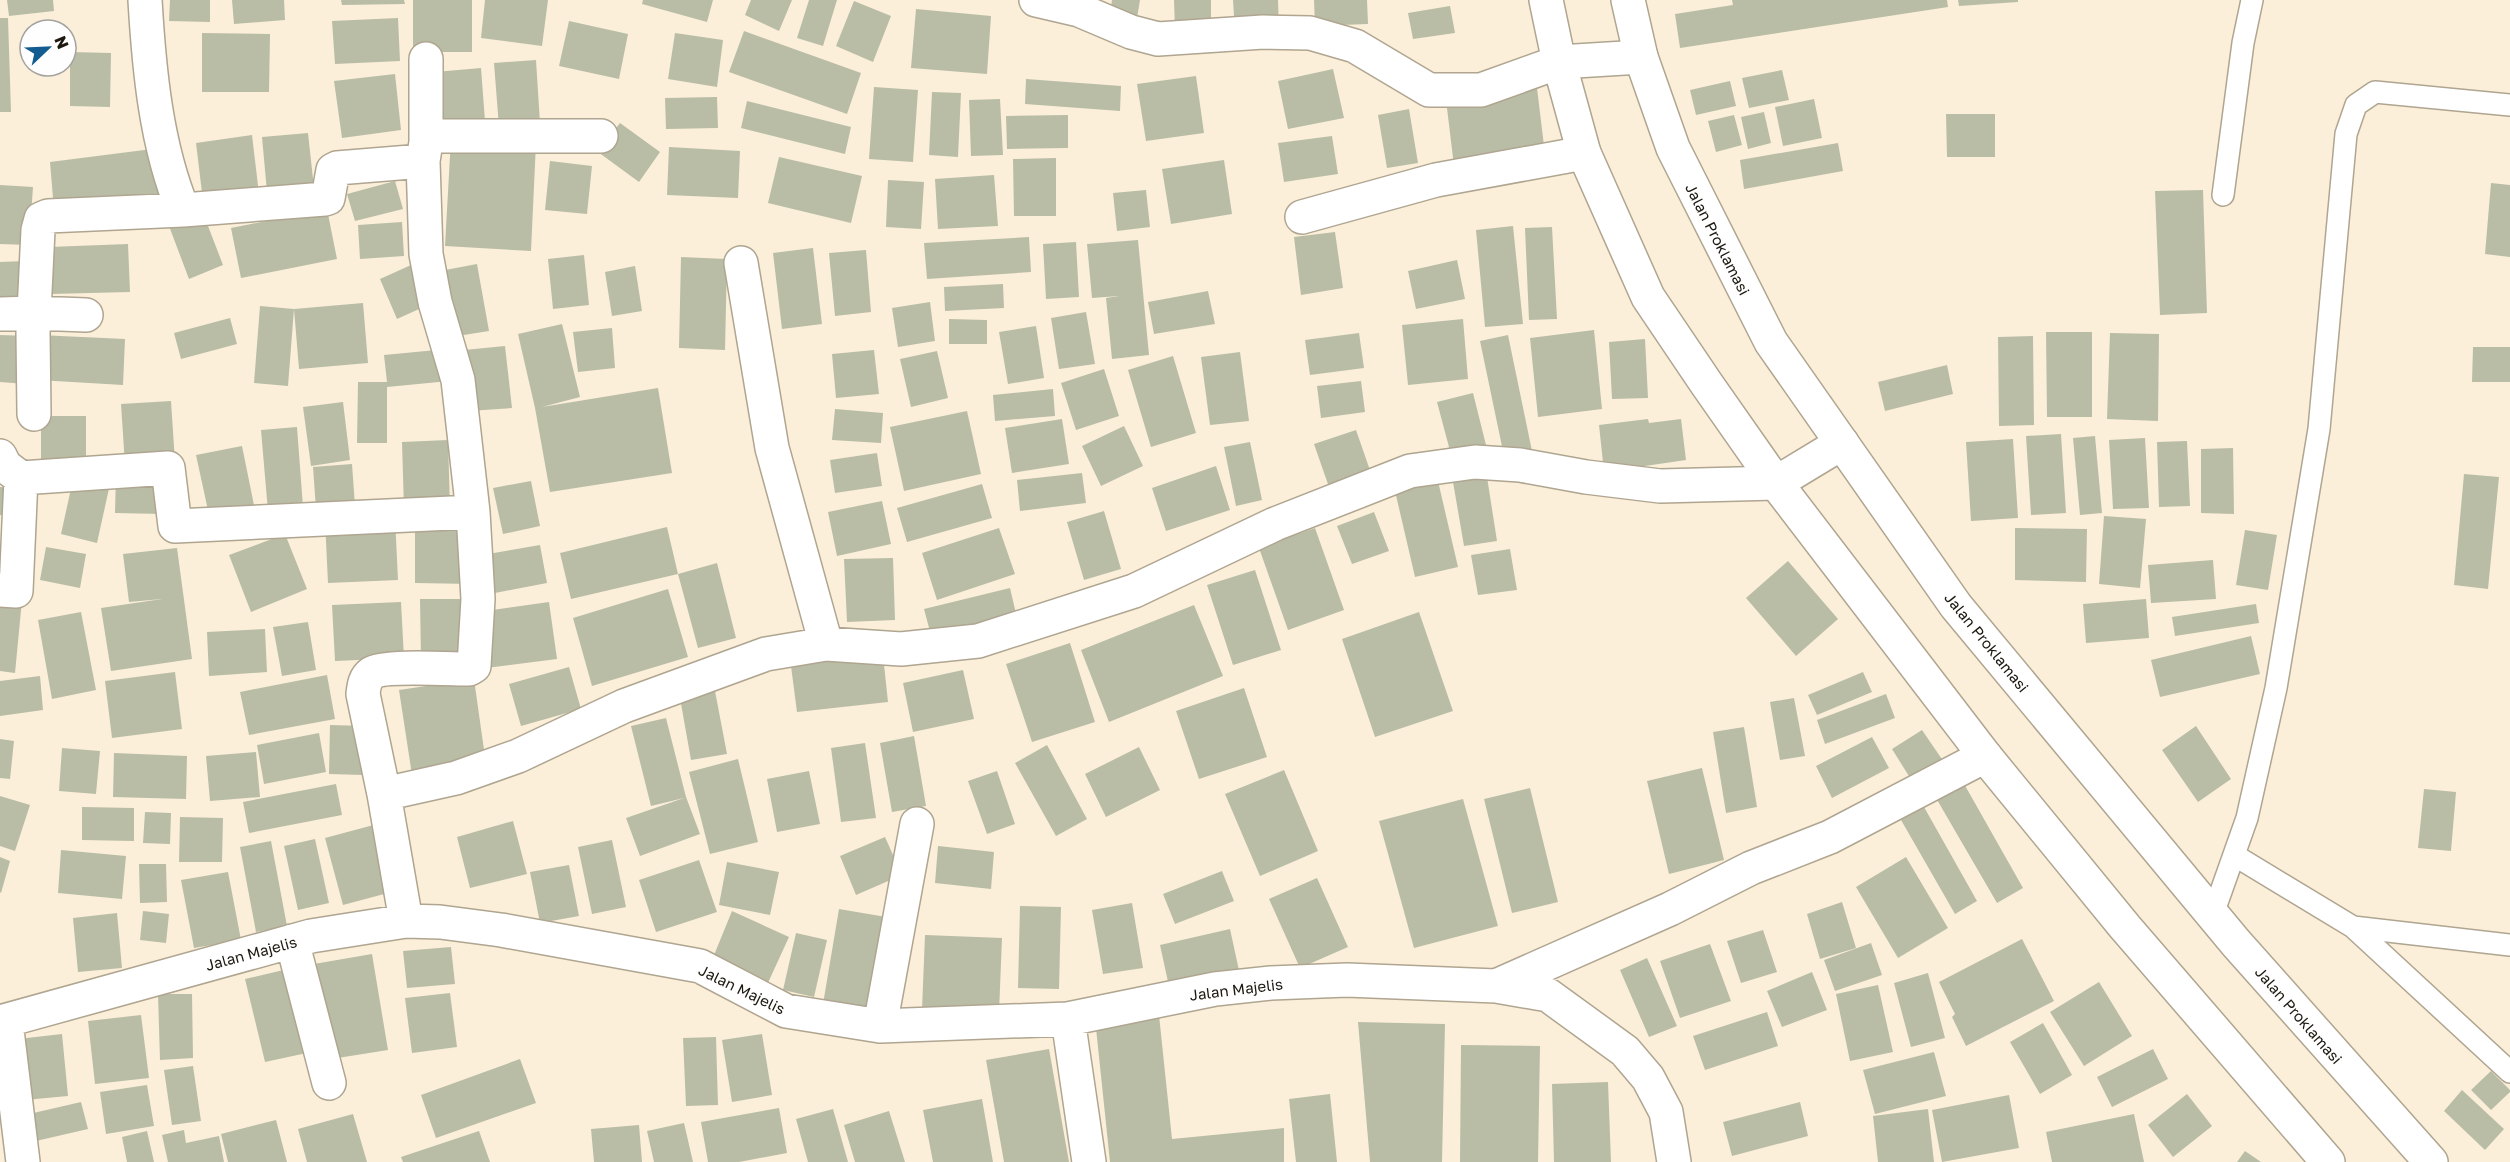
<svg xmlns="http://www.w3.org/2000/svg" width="2510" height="1162" font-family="'Golos Text',sans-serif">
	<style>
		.building { fill: #b9bda6 }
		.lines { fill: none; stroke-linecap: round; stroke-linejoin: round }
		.lane-casing { stroke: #afa590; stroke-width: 24 }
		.street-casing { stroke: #afa590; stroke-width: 36 }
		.secondary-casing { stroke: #afa590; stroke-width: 36 }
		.lane { stroke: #fff; stroke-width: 21 }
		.street { stroke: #fff; stroke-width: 33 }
		.secondary { stroke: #fff; stroke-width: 33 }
		.labels { text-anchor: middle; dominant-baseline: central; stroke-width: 4.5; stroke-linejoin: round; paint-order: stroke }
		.street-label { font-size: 15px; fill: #1c1810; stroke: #fefefe }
	</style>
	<rect width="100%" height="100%" fill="#fbefd9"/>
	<path class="building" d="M7,0H53L54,11L9,16Z
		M170,0H210V22L169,21Z
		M232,0H284L285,20L234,24Z
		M341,0H404L405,4L342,5Z
		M413,0H472V52H413Z
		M485,0H548L542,46L481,38Z
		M643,0H713L707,22L642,4Z
		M751,0H792L779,31L745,15Z
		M809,0H837L823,46L797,38Z
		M1112,0H1140L1137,18L1110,14Z
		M1174,0H1211V29L1175,30Z
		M1233,0H1278L1279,30L1235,32Z
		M1314,0H1367L1368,24L1315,26Z
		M1732,0H1947L1948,7L1680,48L1675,14L1733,5Z
		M1958,0H2018V2L1959,6Z
		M854,1L891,16L873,62L836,46Z
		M1450,6L1455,33L1413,39L1408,13Z
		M916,9L991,16L987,74L911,68Z
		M0,18H8L11,112H0Z
		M398,18L400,61L335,64L332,21Z
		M569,21L628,34L619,79L559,66Z
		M744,31L861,73L847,114L729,72Z
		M202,33L270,34L269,92H202Z
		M675,33L723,40L717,87L668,79Z
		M70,52L111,53L110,107L70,106Z
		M536,60L540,123L499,127L494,63Z
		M481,68L485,121L439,125L435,72Z
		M1333,69L1344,118L1288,129L1278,81Z
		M1782,70L1789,100L1749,108L1742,78Z
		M395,74L401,130L342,138L334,81Z
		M1196,76L1204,133L1146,141L1137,84Z
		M1026,79L1121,86L1120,111L1025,104Z
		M1730,81L1736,106L1696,115L1690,90Z
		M874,87L918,90L913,162L869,159Z
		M1537,88L1545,154L1454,166L1446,100Z
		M932,92L961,93L958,157L929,155Z
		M717,97L718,128L666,129L665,98Z
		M1000,99L1003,155L971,156L969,100Z
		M1814,99L1822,138L1783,146L1775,107Z
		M747,101L851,127L845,154L741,128Z
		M1409,109L1418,163L1387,168L1378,115Z
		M1764,112L1771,143L1748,149L1741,117Z
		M1946,114H1995V157H1947Z
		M1068,115V148L1007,149L1006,116Z
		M1734,115L1742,145L1716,152L1708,121Z
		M620,123L660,152L639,182L598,152Z
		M308,133L314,188L267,192L262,137Z
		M252,135L259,194L203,201L196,143Z
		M1332,136L1338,174L1284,182L1278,143Z
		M451,138L536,143L531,251L445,246Z
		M1838,143L1843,171L1744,189L1740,160Z
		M669,147L740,151L738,198L667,195Z
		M160,148L167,197L54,210L50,162Z
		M779,157L862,176L851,223L768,203Z
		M1056,158V216H1014L1013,159Z
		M1224,160L1232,214L1171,224L1162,169Z
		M550,161L592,166L587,214L545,210Z
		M994,175L998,226L938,229L935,179Z
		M888,180L924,182L921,229L886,227Z
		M395,181L403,209L355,221L347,194Z
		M2491,183L2510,185V257L2485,254Z
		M0,185L33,187L29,245L0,244Z
		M1146,190L1150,227L1117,231L1113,193Z
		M2203,190L2207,313L2160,315L2155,191Z
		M327,209L337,259L241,278L231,228Z
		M203,213L223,265L189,279L169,226Z
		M402,222L404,256L360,259L358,225Z
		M1513,226L1523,324L1485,327L1476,230Z
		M1552,227L1557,319L1529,320L1525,228Z
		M1335,232L1343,288L1301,295L1294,237Z
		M1029,237L1031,272L927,279L924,243Z
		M1138,240L1149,355L1112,359L1106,298L1119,296L1092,298L1087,244Z
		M1076,242L1079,297L1046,299L1043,244Z
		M128,244L130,292L50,294L49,247Z
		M813,248L822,324L782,329L773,253Z
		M866,250L871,312L835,316L829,253Z
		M584,255L589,305L553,309L548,259Z
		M681,257L727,259L725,350L679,348Z
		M1457,260L1465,299L1416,309L1408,271Z
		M25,261L26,311H0V262Z
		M477,264L489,331L451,337L440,271Z
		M411,265L428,305L397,319L380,279Z
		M635,266L642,311L612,316L605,272Z
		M1003,284L1004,308L945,311L944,287Z
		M1208,291L1215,324L1154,334L1148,302Z
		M930,302L935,341L898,347L892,308Z
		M363,303L368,363L299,369L294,309Z
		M260,306L294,309L288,386L254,383Z
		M1086,312L1095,364L1059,369L1051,318Z
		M230,318L237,344L181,359L174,333Z
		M949,319L987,320V344H949Z
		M1463,319L1468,379L1408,385L1402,325Z
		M562,324L580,397L542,407L658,388L672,473L550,492L535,408L518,334Z
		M1036,326L1044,378L1008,384L999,332Z
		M612,328L615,368L578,372L573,332Z
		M1594,330L1602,409L1538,417L1530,338Z
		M2046,332H2092V417H2047Z
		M1359,333L1364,368L1310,375L1305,340Z
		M2110,333L2159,334L2158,421L2107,419Z
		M0,335L29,336L26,384L0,382Z
		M39,335L125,339L123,385L38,380Z
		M1508,335L1532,451L1504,456L1480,341Z
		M2033,336L2034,425L1999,426L1998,337Z
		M1645,339L1648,398L1612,399L1609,342Z
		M505,346L512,408L469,411L464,350Z
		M2473,347H2510V382H2472Z
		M447,349L449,381L387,387V443H357L358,382H387L384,355Z
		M874,350L879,394L836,398L832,354Z
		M937,351L948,398L911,407L900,359Z
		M1240,352L1249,421L1210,425L1201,357Z
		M1173,356L1196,433L1151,447L1128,370Z
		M1947,365L1953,394L1885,411L1878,382Z
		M1104,369L1119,416L1076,430L1061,383Z
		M1361,381L1365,412L1321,418L1317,386Z
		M1053,389L1055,416L995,421L993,395Z
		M1473,393L1488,453L1453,462L1437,402Z
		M171,401L175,462L125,465L121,404Z
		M343,402L350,460L311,466L303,407Z
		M835,409L883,413L881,443L832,440Z
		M967,411L981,474L904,491L890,427Z
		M41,416H86V467H41Z
		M1062,419L1069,464L1012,473L1005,428Z
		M1648,419L1649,423L1681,419L1686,460L1604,472L1599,425Z
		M1124,426L1143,466L1101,486L1082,446Z
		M297,427L304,520L269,523L261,430Z
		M1356,430L1372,476L1330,490L1314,444Z
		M2061,434L2066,513L2031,515L2026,436Z
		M2095,436L2102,513L2080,515L2073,438Z
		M2145,438L2149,508L2113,509L2109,440Z
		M2013,439L2018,518L1971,521L1966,442Z
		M448,440L450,508L404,509L402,442Z
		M2187,441L2190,506L2159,507L2157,442Z
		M1250,442L1262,500L1236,506L1224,447Z
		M242,446L256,515L211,524L196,455Z
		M2233,448L2234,514L2201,513V449Z
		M877,453L882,486L835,493L830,460Z
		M352,464L355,506L316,509L313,467Z
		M1216,466L1230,510L1166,531L1152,488Z
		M1082,473L1086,503L1020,511L1017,480Z
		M2464,474L2499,477L2488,589L2454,585Z
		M74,475L110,484L97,543L61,534Z
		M116,476L163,477V514L115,513Z
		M1487,477L1497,541L1464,546L1453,482Z
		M531,481L540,526L503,534L493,488Z
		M1438,481L1458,567L1415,577L1395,491Z
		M982,484L992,518L907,542L897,508Z
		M0,487L14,488L13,516L0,515Z
		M882,501L891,544L837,556L828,512Z
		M1104,511L1121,569L1084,580L1067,522Z
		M1374,512L1389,551L1352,564L1337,526Z
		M2104,516L2146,519L2140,588L2099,584Z
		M395,518L398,580L328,583L325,521Z
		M415,526L473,527V584L415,583Z
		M667,527L678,574L571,599L560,553Z
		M999,528L1015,574L937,600L922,553Z
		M1315,528L1344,610L1288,630L1259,548Z
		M2015,528L2087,529L2086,582L2015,580Z
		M2245,530L2277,535L2268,590L2236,585Z
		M285,534L307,589L251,612L229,555Z
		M540,545L547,583L495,593L488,554Z
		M46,547L86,554L80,588L40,580Z
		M177,548L192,659L111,671L101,608L162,599L129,602L123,554Z
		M1510,549L1517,590L1478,595L1471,555Z
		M893,558L895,620L847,622L844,559Z
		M2213,560L2216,599L2151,603L2148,565Z
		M1788,561L1838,619L1796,656L1746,598Z
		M717,563L736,638L698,648L678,574Z
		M1255,570L1281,650L1233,665L1207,585Z
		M1010,588L1017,618L932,639L924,609Z
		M668,589L688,657L592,686L573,618Z
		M0,597L22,600L15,673L0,671Z
		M420,599H473V660H421Z
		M2146,599L2149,638L2086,643L2083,604Z
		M401,602L404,658L335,661L332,605Z
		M549,602L557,659L486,668L478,612Z
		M2256,604L2259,623L2175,636L2172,617Z
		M1194,605L1223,676L1109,722L1081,650Z
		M81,612L96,690L52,699L38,620Z
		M1419,612L1453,711L1375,737L1342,639Z
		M308,622L316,670L282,676L273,627Z
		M265,629L267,672L209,676L207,632Z
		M2251,636L2260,674L2160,697L2151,660Z
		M1070,643L1095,722L1032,742L1006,664Z
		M883,655L888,702L797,712L791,666Z
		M569,667L581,709L521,726L509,684Z
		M963,670L974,719L913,732L903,683Z
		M175,672L182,729L112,738L105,681Z
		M1863,672L1872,692L1817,715L1808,695Z
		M327,675L335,719L249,735L240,692Z
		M40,676L43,710L0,716V681Z
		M474,679L486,764L412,775L399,690Z
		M1244,688L1267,757L1199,779L1176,711Z
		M715,691L727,754L691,760L680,698Z
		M1886,694L1895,718L1825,744L1817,720Z
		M1794,698L1805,756L1780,760L1770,702Z
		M666,718L686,797L700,834L640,856L626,818L684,798L651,806L631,726Z
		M330,725L366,726L364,775L329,774Z
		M2196,726L2231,779L2198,802L2162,750Z
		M1744,727L1757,807L1726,813L1713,732Z
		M1922,730L1948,768L1917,789L1892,749Z
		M319,733L326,772L264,784L257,745Z
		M914,736L926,806L892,812L880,743Z
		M1872,737L1889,768L1832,798L1816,766Z
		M0,739L14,741L10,779L0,778Z
		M865,743L876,818L841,822L831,748Z
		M1047,745L1087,819L1056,836L1015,763Z
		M1139,747L1160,790L1106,817L1085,774Z
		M62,748L100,751L96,794L59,791Z
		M256,752L260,797L210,801L206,756Z
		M114,753L187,756L186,799L113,797Z
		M738,759L758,842L710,854L689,772Z
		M1702,768L1724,860L1669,874L1647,781Z
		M1284,770L1318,851L1260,876L1225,794Z
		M809,771L820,824L777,832L767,779Z
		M997,771L1015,824L987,834L968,781Z
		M1963,782L2023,888L1997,903L1936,798Z
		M336,784L342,815L249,833L243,802Z
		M1530,788L1558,902L1512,913L1484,799Z
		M2424,789L2456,792L2451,851L2418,848Z
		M0,796L30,805L15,851L0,846Z
		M1463,799L1498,926L1414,948L1379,821Z
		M82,807L134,808V841L82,840Z
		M1924,807L1977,901L1955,914L1901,820Z
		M145,812L171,813L170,844L143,843Z
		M180,817L223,818L222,862H179Z
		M513,821L527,874L470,888L457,837Z
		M381,823L399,890L343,905L325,838Z
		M885,837L902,875L856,895L840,856Z
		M315,839L329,903L298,910L284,846Z
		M612,840L626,907L592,914L578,847Z
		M271,841L287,926L256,932L240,847Z
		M938,846L994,852L991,889L935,883Z
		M61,850L126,856L122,899L58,893Z
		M0,857L10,861L1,893L0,892Z
		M1906,857L1948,928L1898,958L1856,887Z
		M699,860L717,912L656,932L639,880Z
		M727,862L779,872L770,915L719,905Z
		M139,864H166L167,902L140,903Z
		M569,865L579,916L540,923L530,872Z
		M1222,871L1234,901L1175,924L1163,894Z
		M228,872L241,940L194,948L181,880Z
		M1317,878L1348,947L1300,968L1269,899Z
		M1842,902L1856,948L1820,959L1807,914Z
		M1132,903L1143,968L1103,974L1092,910Z
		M1020,906L1061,907L1059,989L1018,988Z
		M839,909L892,918L876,1013L823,1004Z
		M143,911L169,914L166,943L140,940Z
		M732,911L789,937L767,985L712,960Z
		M117,913L122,968L78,972L73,918Z
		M1230,929L1240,975L1170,991L1160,945Z
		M1763,930L1777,972L1741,983L1727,941Z
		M796,933L827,940L814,997L783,990Z
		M925,935L1002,938L999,1013L922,1009Z
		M2022,939L2054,1001L1966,1046L1952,1017L1955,1014L1939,982Z
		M1871,943L1882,975L1835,991L1824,960Z
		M1710,944L1731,1001L1680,1018L1660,961Z
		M451,947L455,984L407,988L403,951Z
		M372,954L388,1050L325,1060L308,965Z
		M1647,958L1677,1026L1649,1037L1620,970Z
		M296,967L316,1051L265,1062L245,979Z
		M1812,972L1827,1010L1782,1027L1767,991Z
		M1928,973L1945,1038L1911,1047L1894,983Z
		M2099,982L2132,1036L2084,1066L2050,1012Z
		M1878,985L1893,1052L1850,1061L1836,994Z
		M450,993L457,1047L412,1053L405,998Z
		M158,994H192L193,1058L160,1060Z
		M1767,1012L1778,1046L1705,1070L1693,1036Z
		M141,1015L149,1078L95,1084L88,1021Z
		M1159,1015L1172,1139L1284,1128V1162H1110L1096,1028Z
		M1358,1022L1445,1024L1442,1162H1370Z
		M2043,1023L2072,1075L2040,1094L2010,1042Z
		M62,1034L68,1096L25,1100L18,1039Z
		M762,1034L772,1095L732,1102L722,1040Z
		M716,1037L718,1105L686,1106L683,1038Z
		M1461,1045L1540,1046L1538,1162H1460Z
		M1049,1049L1069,1162H1004L986,1060Z
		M2153,1049L2168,1079L2112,1107L2097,1077Z
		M1934,1052L1946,1096L1875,1114L1863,1070Z
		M520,1059L536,1103L436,1138L421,1095Z
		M193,1066L201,1121L172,1125L164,1070Z
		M2491,1071L2510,1090V1092L2491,1110L2471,1090Z
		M1608,1082L1611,1162H1554L1552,1084Z
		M147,1085L154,1126L106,1134L100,1092Z
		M2462,1090L2504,1129L2485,1150L2444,1111Z
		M1330,1094L1337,1162H1296L1289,1099Z
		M2187,1094L2212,1126L2173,1157L2148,1125Z
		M2009,1095L2019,1148L1942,1162L1932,1110Z
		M982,1099L993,1162H933L923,1110Z
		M81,1102L88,1129L36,1141L29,1114Z
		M1800,1102L1808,1136L1732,1156L1723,1122Z
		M779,1108L787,1153L739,1162H708L701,1122Z
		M833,1109L848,1162H808L796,1119Z
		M1928,1109L1934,1162H1878L1873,1116Z
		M889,1111L905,1162H855L844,1125Z
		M353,1114L367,1162H307L298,1129Z
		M2134,1114L2144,1162H2052L2046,1132Z
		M276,1120L287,1162H228L221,1134Z
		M684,1123L693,1162H654L647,1131Z
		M639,1125L642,1162H594L591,1129Z
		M184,1130L186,1143L219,1136L224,1162H168L162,1135Z
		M147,1131L154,1162H127L122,1137Z
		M479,1131L490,1162H403L401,1157Z
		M2245,1151L2261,1162H2237Z"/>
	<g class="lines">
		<g class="lane-casing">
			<path id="lane" d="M2223,195L2243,43L2252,0
				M2234,855L2353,927L2510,945
				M2213,914L2247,818L2276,688L2319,429L2346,134L2356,105L2375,92L2510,105
				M2353,927L2510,1072"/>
		</g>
		<g class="street-casing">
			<path id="street" d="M1036,0L1079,10L1131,32L1158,39L1263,32L1310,33L1355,46L1429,90H1481L1559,62L1641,57
				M426,136H601
				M183,210L325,199L328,198L333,170L337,168L423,161
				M1302,217L1436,180L1584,153
				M741,263L772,448L826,644
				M0,314L34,313L86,315
				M34,414L33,333L38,230L41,219L48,216L183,210C156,145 149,69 145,0
				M0,456L5,466L21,478L16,591L0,590
				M21,478L168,468L175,526L473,512
				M384,794L456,778L518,756L624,706L766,654L826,644L901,649L978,641L1134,591L1275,524L1410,471L1475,462L1520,465L1586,477L1660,486L1776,483L1842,443
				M406,921L384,794L363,694C364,685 365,678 372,673C384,665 451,669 469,669L474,666L478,599L473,512L458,380L435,302L426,254L423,161L426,142V59
				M292,941L329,1083
				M1496,986L1670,909L1751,868L1830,837L1985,756
				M1068,1019L1089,1162
				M0,1022L311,936L406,921L440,922L501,930L700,966L786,1011L880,1026L1068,1019L1215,989L1271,983L1347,980L1496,986L1548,995L1625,1051L1648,1078L1666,1112L1674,1162
				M6,1022L23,1162
				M880,1026L917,824"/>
		</g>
		<g class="secondary-casing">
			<path id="secondary" d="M1546,0L1559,62L1584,153L1648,297L1706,383L1776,483L1985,756L2125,927L2328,1162
				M1628,0L1641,57L1673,148L1771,342L1956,606L2236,943L2431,1162"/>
		</g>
		<use href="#lane" class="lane"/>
		<use href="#street" class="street"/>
		<use href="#secondary" class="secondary"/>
	</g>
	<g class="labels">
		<g class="street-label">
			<text transform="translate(1718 239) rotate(63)">Jalan Proklamasi</text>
			<text transform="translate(1987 642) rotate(51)">Jalan Proklamasi</text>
			<text transform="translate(251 953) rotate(-15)">Jalan Majelis</text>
			<text transform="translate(742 989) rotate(26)">Jalan Majelis</text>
			<text transform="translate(1236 989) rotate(-7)">Jalan Majelis</text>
			<text transform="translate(2299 1015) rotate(49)">Jalan Proklamasi</text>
		</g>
	</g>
	<g transform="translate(48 48) rotate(67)"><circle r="28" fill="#fefefe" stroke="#a4a29f" stroke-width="1.5"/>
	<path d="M0-4.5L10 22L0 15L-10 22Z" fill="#135c90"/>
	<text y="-9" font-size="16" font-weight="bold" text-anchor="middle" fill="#1c1810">N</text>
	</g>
</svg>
